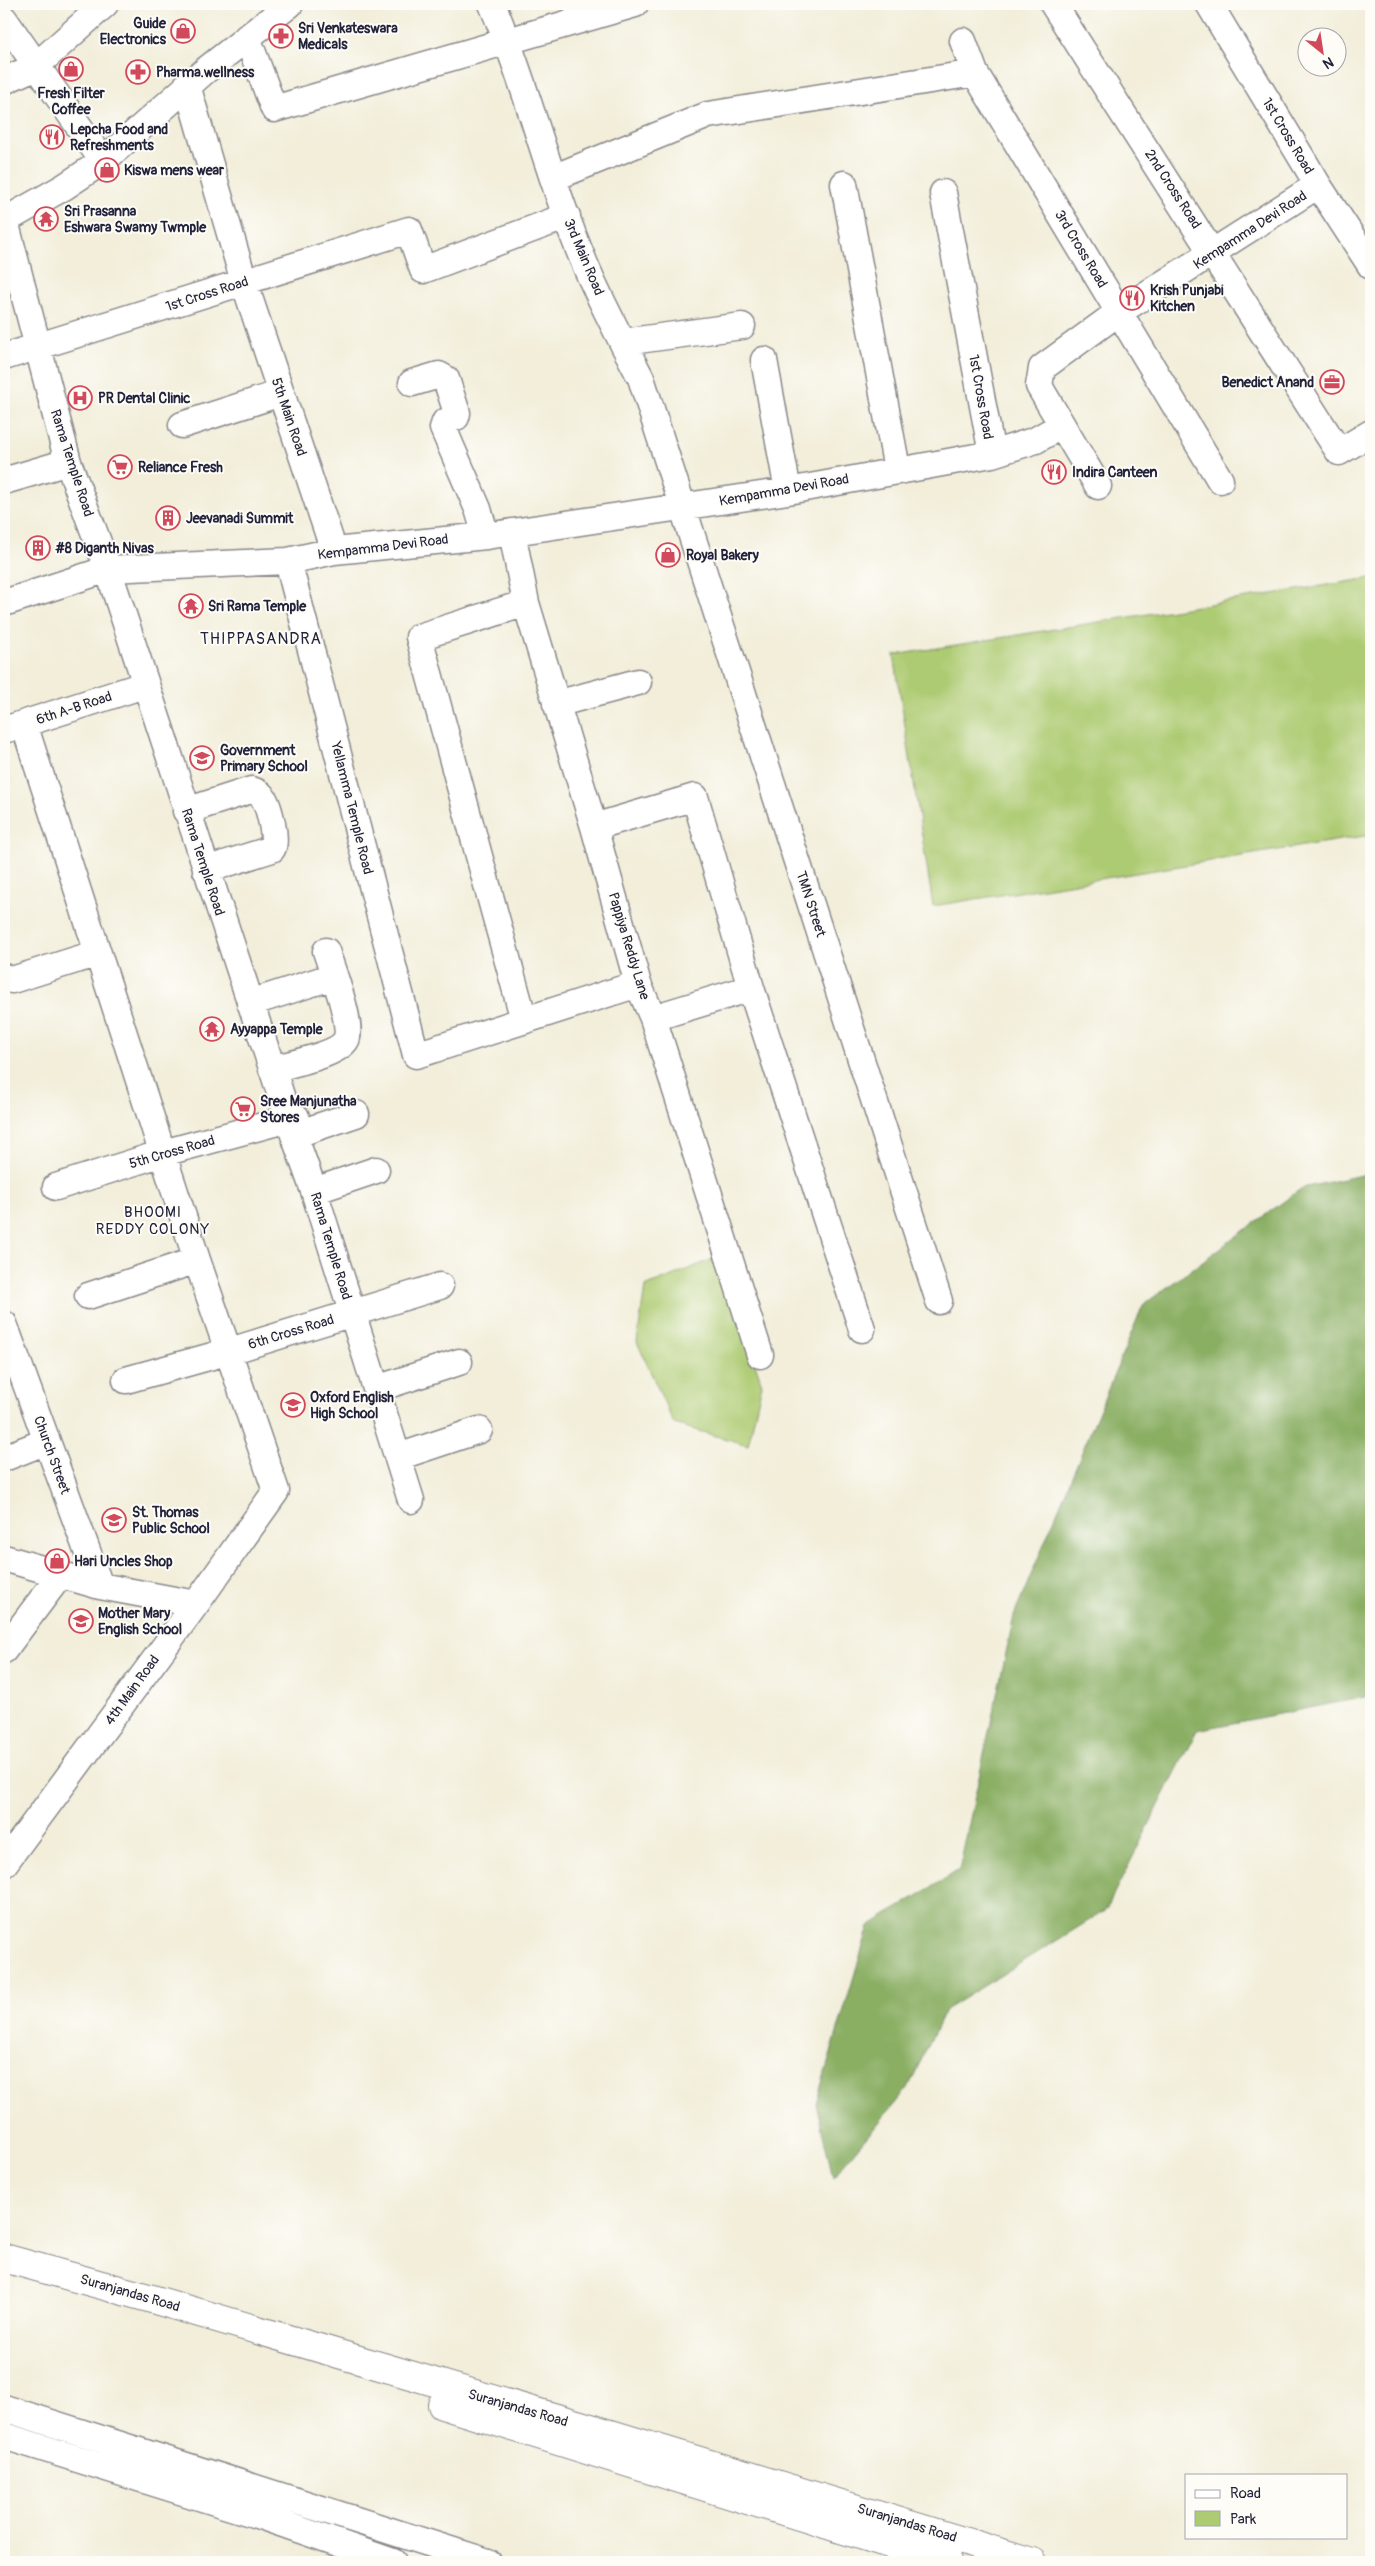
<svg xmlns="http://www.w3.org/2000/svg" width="1375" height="2566" font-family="Pangolin,sans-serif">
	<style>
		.green { fill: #adcb72; stroke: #687656 }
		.forest { fill: #8aaf64; stroke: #566850 }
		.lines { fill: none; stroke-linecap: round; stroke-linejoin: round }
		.minor-casing { stroke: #8a888a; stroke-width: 29 }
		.major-casing { stroke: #8a888a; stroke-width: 30 }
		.minor { stroke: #fff; stroke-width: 26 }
		.major { stroke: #fff; stroke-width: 28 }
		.labels { text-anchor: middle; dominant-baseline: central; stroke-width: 4; stroke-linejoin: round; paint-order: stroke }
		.poi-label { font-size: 14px; font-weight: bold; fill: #22223b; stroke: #fdfcf7; text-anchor: start }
		.street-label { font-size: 14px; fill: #22223b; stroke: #fdfcf7 }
		.neighbourhood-label { font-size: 15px; letter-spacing: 1px; fill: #22223b; stroke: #fdfcf7 }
		.quarter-label { font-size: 16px; letter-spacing: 1px; fill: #22223b; stroke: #fdfcf7 }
	</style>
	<rect width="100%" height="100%" fill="#fdfcf7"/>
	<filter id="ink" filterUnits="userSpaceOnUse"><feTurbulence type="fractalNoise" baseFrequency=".02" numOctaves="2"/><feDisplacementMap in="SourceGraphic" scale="10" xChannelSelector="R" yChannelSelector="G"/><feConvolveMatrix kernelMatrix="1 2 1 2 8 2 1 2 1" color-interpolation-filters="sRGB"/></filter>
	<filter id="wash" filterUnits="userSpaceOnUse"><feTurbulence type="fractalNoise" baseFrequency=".0096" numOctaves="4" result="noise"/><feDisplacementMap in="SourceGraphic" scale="20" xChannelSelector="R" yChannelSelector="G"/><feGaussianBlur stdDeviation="1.12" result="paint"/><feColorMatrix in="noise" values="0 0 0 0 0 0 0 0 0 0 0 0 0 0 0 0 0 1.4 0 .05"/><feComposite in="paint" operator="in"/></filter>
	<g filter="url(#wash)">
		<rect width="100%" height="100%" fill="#f2eeda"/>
		<path class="green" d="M1371,578V835L933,906L894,655Z
			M718,1257L762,1384L748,1445L674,1424L637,1342L645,1287Z"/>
		<path class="forest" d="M1371,1173V1696L1197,1730L1106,1910L945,2010L908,2088L833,2177L816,2103L869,1926L959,1870L1014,1616L1143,1305L1302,1188Z"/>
	</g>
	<g filter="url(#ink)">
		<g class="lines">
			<g class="minor-casing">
				<path id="minor" d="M492,4C529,90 549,182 587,269C603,306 622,342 641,378L939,1301
					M1053,4L1339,452L1371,433
					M1209,4L1318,185L1371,266
					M4,19L103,161
					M247,37L274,109L635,4
					M963,41L975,73L1220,480
					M4,81L36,66L105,4
					M187,85L244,282L334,551
					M553,178L708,115L975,73
					M844,184L897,469
					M943,193L992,454
					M4,221L64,187L103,161L206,70L290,4
					M5,221L68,462L108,569L294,1135L314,1191L411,1500
					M623,342L742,326
					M4,357L409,230L423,270L567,216
					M764,360L788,491
					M412,383L439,375L446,379L457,413L456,417L445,422L443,428L478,509L486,536
					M182,425L281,393
					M1062,425L1098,486
					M4,481L68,462
					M512,532L526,603L594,827L638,984L653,1018L760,1355
					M288,561L416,1055L638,984
					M4,603L108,569L288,561L334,551L486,536L788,491L992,454L1036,440L1062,425L1039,386L1042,368L1119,312L1318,185
					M556,704L638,682
					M4,730L144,685
					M186,811L251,790C256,791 261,793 264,799C269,807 278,842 272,849L206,870
					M594,827L695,797L751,988
					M4,977L12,980L98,953
					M250,1003L334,976
					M653,1018L751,988L862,1329
					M524,1020L419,637L526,603
					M272,1069C289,1064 338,1055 346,1040C354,1027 331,967 326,951
					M294,1135L356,1114
					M56,1187L163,1153L296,1117
					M314,1191L376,1170
					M88,1296L197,1260
					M4,1324L100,1586
					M126,1380L230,1351L440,1286
					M376,1389L459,1362
					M398,1457L479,1430
					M4,1458L47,1441
					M4,1558L100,1586L196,1604
					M4,1650L61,1574
					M4,1864L196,1604L276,1491L197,1260L24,724
					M4,2408L488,2562
					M4,2436L260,2516L393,2562"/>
			</g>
			<g class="major-casing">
				<path id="major" d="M4,2258L152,2299L604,2432L1032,2562
					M442,2405L947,2562"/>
			</g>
			<use href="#minor" class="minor"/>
			<use href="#major" class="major"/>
		</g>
	</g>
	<defs>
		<g id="shop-ring" transform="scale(1.25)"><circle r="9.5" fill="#fdfcf7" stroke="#d1495b" stroke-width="1.5"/><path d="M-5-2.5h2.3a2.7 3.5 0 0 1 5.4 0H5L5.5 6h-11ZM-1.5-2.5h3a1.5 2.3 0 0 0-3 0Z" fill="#d1495b"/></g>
		<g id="pharmacy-ring" transform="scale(1.25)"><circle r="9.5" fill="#fdfcf7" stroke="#d1495b" stroke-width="1.5"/><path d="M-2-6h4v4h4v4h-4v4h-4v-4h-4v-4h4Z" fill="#d1495b"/></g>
		<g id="restaurant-ring" transform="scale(1.25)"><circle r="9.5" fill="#fdfcf7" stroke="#d1495b" stroke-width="1.5"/><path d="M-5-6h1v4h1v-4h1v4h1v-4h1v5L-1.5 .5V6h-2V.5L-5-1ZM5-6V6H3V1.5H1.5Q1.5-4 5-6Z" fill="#d1495b"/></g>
		<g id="temple-ring" transform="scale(1.25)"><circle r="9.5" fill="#fdfcf7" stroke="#d1495b" stroke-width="1.5"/><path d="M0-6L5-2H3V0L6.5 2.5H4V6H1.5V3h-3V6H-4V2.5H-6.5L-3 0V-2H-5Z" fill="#d1495b"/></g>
		<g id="office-ring" transform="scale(1.25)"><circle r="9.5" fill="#fdfcf7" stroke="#d1495b" stroke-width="1.5"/><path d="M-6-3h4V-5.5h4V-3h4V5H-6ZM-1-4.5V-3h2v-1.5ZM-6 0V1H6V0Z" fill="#d1495b"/></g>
		<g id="hospital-ring" transform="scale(1.25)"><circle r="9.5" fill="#fdfcf7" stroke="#d1495b" stroke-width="1.5"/><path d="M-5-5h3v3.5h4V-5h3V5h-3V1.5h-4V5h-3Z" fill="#d1495b"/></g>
		<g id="supermarket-ring" transform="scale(1.25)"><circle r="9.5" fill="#fdfcf7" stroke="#d1495b" stroke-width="1.5"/><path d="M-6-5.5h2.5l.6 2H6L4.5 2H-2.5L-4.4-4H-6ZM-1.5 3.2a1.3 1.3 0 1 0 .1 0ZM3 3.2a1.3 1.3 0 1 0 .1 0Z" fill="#d1495b"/></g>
		<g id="building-ring" transform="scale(1.25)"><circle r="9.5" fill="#fdfcf7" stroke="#d1495b" stroke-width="1.5"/><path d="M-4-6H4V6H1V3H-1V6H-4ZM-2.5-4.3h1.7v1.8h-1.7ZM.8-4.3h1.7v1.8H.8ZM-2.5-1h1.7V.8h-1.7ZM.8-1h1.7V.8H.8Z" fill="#d1495b"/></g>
		<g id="school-ring" transform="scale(1.25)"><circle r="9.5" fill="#fdfcf7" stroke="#d1495b" stroke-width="1.5"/><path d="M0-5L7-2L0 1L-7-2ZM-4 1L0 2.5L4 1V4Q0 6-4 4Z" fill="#d1495b"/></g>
	</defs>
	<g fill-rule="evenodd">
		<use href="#shop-ring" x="183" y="31"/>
		<use href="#pharmacy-ring" x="281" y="36"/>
		<use href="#shop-ring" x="71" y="69"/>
		<use href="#pharmacy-ring" x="138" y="72"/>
		<use href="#restaurant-ring" x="52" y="137"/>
		<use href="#shop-ring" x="107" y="170"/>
		<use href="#temple-ring" x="46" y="219"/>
		<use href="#restaurant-ring" x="1132" y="298"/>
		<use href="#office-ring" x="1332" y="382"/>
		<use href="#hospital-ring" x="80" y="398"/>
		<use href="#supermarket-ring" x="120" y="467"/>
		<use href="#restaurant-ring" x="1054" y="472"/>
		<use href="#building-ring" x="168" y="518"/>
		<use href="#building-ring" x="38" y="548"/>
		<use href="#shop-ring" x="668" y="555"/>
		<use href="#temple-ring" x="191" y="606"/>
		<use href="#school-ring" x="202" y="758"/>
		<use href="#temple-ring" x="212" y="1029"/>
		<use href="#supermarket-ring" x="243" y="1109"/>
		<use href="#school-ring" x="293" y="1405"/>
		<use href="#school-ring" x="114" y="1520"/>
		<use href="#shop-ring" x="57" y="1561"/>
		<use href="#school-ring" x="81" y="1621"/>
	</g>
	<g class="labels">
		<g class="poi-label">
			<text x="166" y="23" text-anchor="end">Guide<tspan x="166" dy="16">Electronics</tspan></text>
			<text x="298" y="28">Sri Venkateswara<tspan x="298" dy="16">Medicals</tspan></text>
			<text x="156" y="72">Pharma.wellness</text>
			<text x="71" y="93" text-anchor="middle">Fresh Filter<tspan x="71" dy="16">Coffee</tspan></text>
			<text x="70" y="129">Lepcha Food and<tspan x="70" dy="16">Refreshments</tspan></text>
			<text x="124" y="170">Kiswa mens wear</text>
			<text x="64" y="211">Sri Prasanna<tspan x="64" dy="16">Eshwara Swamy Twmple</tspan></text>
			<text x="1150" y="290">Krish Punjabi<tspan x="1150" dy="16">Kitchen</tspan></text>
			<text x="1314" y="382" text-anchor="end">Benedict Anand</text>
			<text x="98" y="398">PR Dental Clinic</text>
			<text x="138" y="467">Reliance Fresh</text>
			<text x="1072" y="472">Indira Canteen</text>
			<text x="186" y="518">Jeevanadi Summit</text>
			<text x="56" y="548">#8 Diganth Nivas</text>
			<text x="686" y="555">Royal Bakery</text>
			<text x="208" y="606">Sri Rama Temple</text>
			<text x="220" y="750">Government<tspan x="220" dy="16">Primary School</tspan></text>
			<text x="230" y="1029">Ayyappa Temple</text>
			<text x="260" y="1101">Sree Manjunatha<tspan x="260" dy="16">Stores</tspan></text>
			<text x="310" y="1397">Oxford English<tspan x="310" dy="16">High School</tspan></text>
			<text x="132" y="1512">St. Thomas<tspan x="132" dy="16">Public School</tspan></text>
			<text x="74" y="1561">Hari Uncles Shop</text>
			<text x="98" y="1613">Mother Mary<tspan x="98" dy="16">English School</tspan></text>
		</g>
		<g class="street-label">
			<text transform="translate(1288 136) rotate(59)">1st Cross Road</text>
			<text transform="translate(1173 189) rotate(57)">2nd Cross Road</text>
			<text transform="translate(1250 230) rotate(-33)">Kempamma Devi Road</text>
			<text transform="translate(1081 249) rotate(59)">3rd Cross Road</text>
			<text transform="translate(584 257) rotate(67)">3rd Main Road</text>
			<text transform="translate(207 294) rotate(-18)">1st Cross Road</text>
			<text transform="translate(981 397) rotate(80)">1st Cross Road</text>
			<text transform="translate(289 417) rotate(71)">5th Main Road</text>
			<text transform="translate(72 463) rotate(72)">Rama Temple Road</text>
			<text transform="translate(784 490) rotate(-10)">Kempamma Devi Road</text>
			<text transform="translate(383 547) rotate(-7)">Kempamma Devi Road</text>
			<text transform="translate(74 708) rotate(-18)">6th A-B Road</text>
			<text transform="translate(352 808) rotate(76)">Yellamma Temple Road</text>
			<text transform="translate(203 862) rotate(72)">Rama Temple Road</text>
			<text transform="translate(811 904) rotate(72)">TMN Street</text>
			<text transform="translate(629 946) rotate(73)">Pappiya Reddy Lane</text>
			<text transform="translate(172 1152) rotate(-16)">5th Cross Road</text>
			<text transform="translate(331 1246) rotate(73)">Rama Temple Road</text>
			<text transform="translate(291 1332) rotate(-17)">6th Cross Road</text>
			<text transform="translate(52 1455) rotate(70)">Church Street</text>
			<text transform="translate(132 1690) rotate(-54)">4th Main Road</text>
			<text transform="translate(130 2293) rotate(16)">Suranjandas Road</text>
			<text transform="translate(518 2408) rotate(16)">Suranjandas Road</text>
			<text transform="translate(907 2523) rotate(17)">Suranjandas Road</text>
		</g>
		<g class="neighbourhood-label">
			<text x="153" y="1212">BHOOMI<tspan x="153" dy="17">REDDY COLONY</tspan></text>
		</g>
		<g class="quarter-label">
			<text x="261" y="639">THIPPASANDRA</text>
		</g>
	</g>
	<rect width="1375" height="2566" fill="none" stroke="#fdfcf7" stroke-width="20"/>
	<rect x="1185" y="2474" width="162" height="65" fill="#fdfcf7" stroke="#a5a5ac"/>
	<rect x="1195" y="2490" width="25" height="8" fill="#ffffff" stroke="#a5a5ac"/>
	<text x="1230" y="2498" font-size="15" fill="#22223b">Road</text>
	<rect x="1195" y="2511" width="25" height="15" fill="#adcb72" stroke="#a5a5ac"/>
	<text x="1230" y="2524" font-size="15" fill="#22223b">Park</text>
	<g transform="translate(1322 52) rotate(150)"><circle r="24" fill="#fdfcf7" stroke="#a5a5ac"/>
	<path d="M0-4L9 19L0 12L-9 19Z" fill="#d1495b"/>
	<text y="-8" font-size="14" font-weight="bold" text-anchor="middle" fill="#22223b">N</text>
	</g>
</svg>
